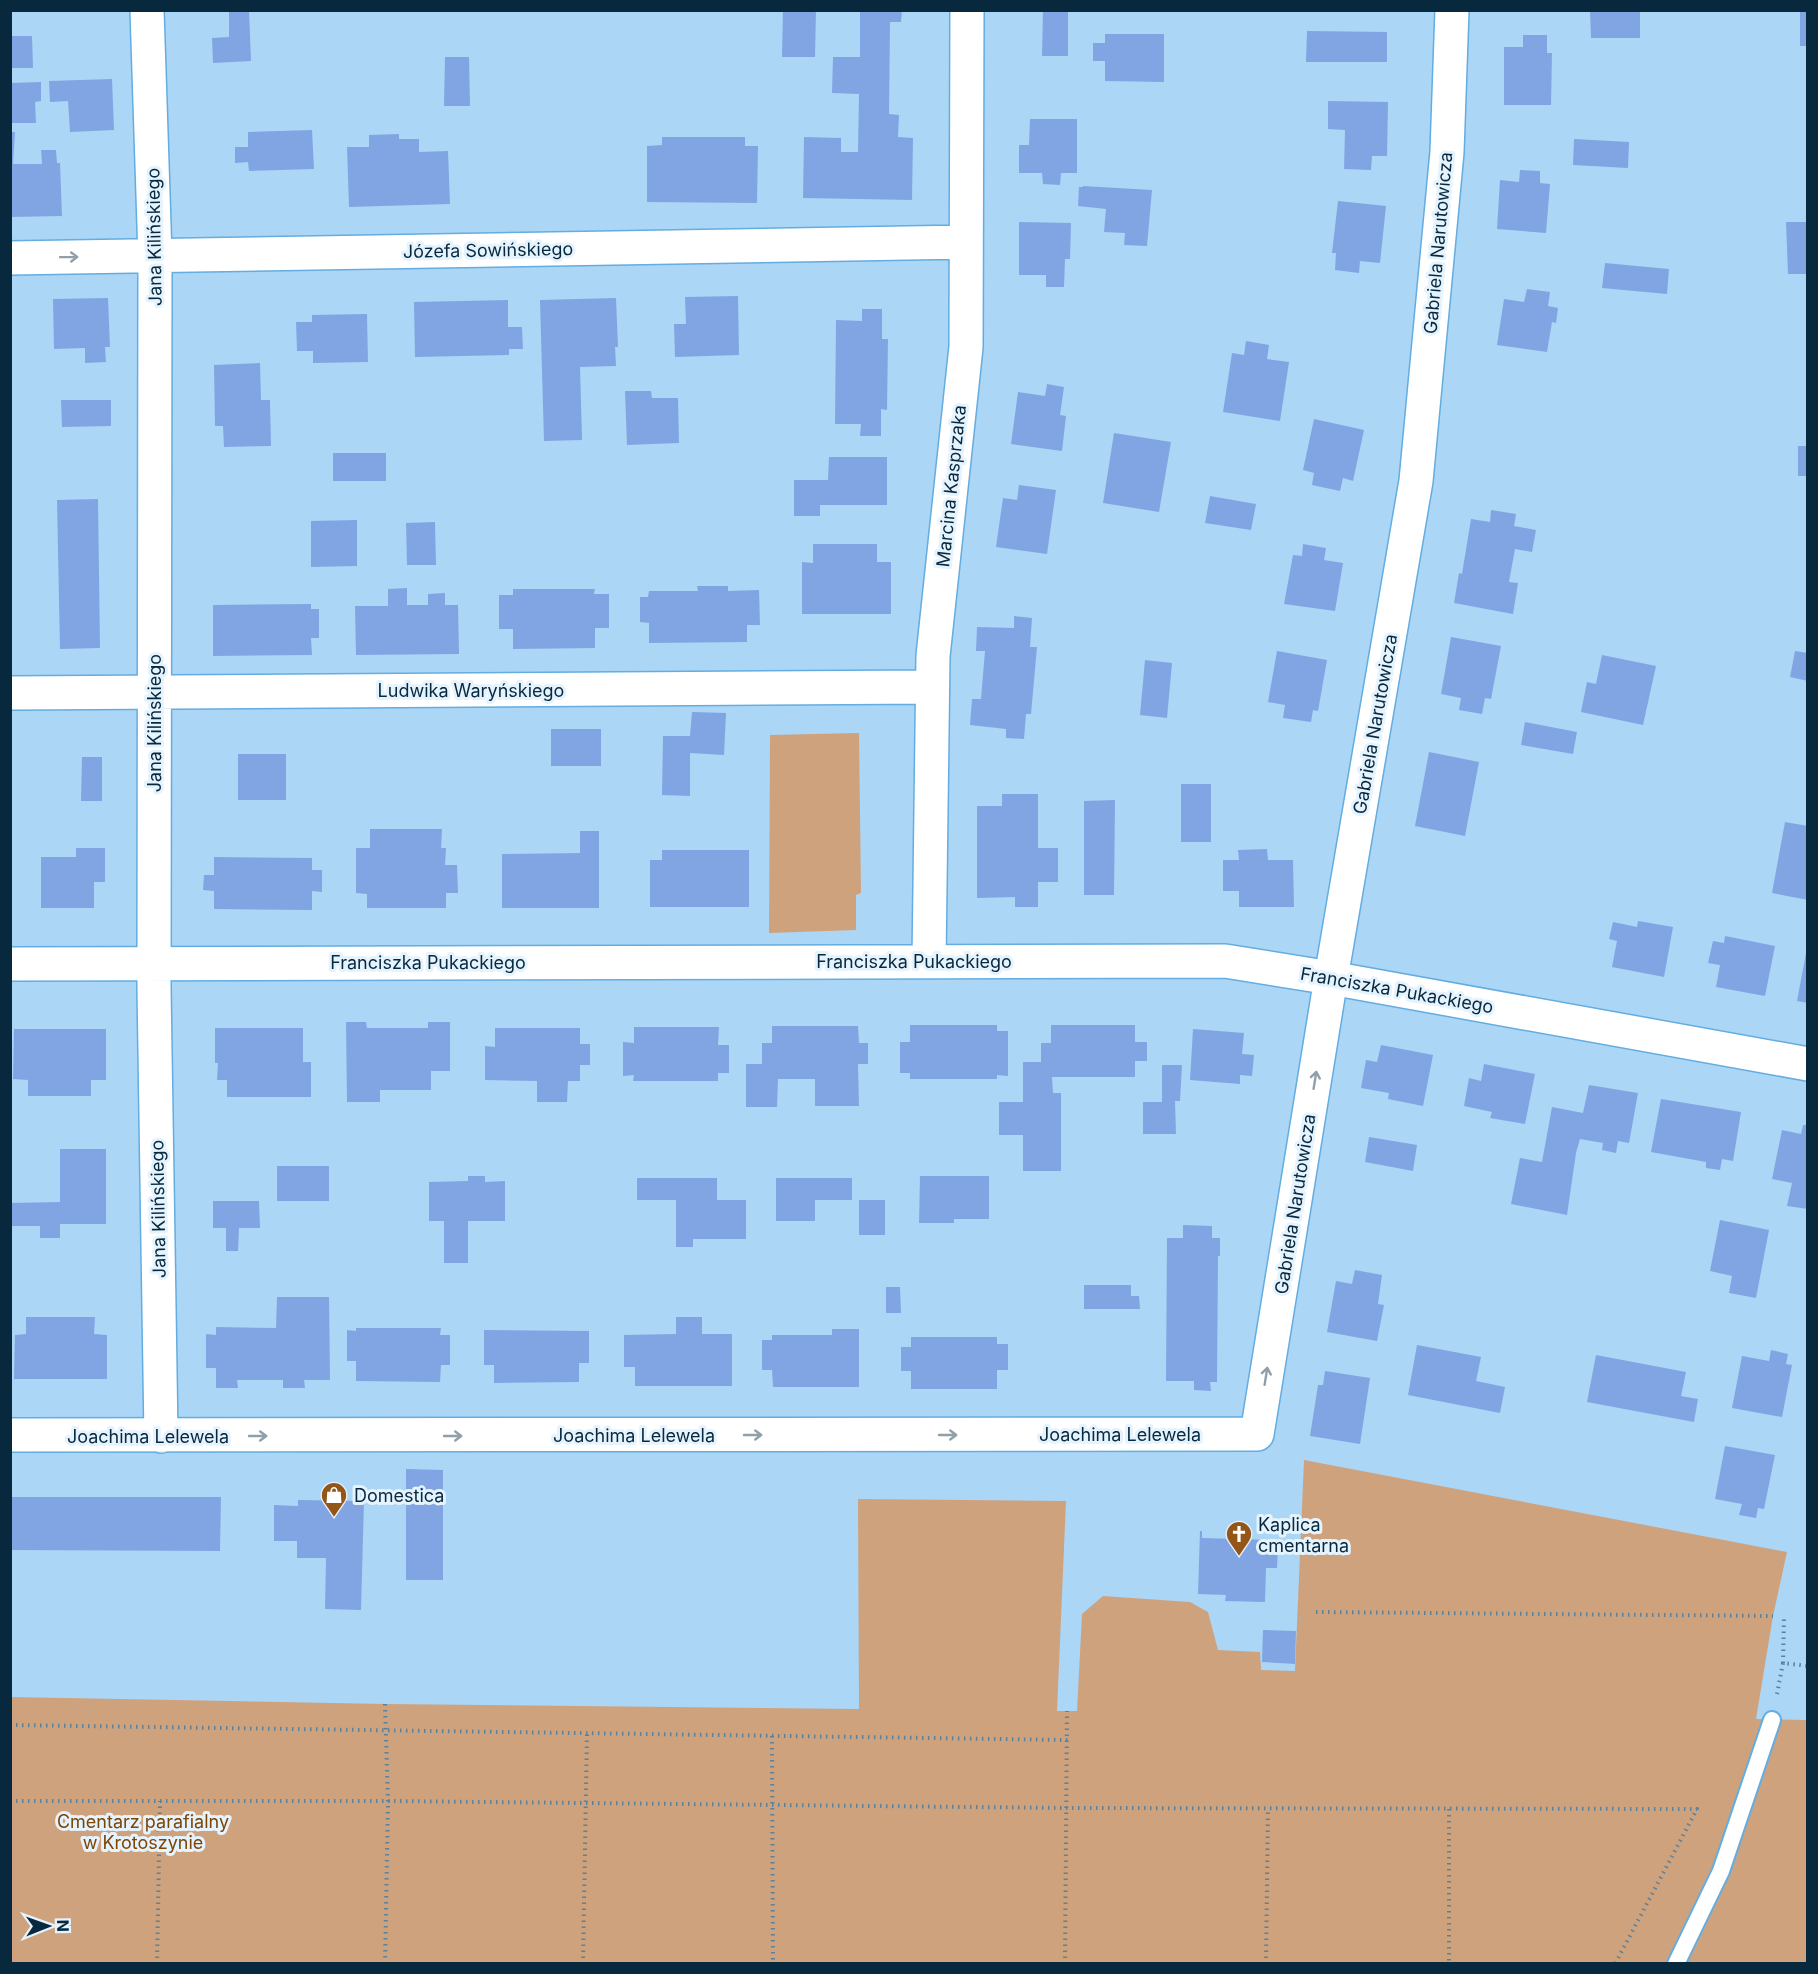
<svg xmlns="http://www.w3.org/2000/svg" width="1818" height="1974" font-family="Inter,sans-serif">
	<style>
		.green { fill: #cfa27e }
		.building { fill: #81a5e3 }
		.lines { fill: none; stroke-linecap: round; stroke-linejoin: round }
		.service-casing { stroke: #63ade1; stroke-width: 20 }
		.minor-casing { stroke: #63ade1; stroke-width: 36 }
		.path { stroke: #5b819b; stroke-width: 4; stroke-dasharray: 1.5 4.5; stroke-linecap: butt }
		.service { stroke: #fff; stroke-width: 16 }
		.minor { stroke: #fff; stroke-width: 33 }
		.oneway { stroke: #909fa8 }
		.labels { text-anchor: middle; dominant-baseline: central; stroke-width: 6; stroke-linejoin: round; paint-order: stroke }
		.street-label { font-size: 18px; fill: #08293d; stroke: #e5f3fe }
		.poi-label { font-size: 18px; fill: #08293d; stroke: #e5f3fe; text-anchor: start }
		.park-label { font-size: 18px; fill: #7d4504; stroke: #e5f3fe }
	</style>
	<rect width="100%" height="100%" fill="#abd6f6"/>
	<path class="green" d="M859,733L861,893L856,895V930L769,933L770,735Z
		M1304,1460L1787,1552L1773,1616L1756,1719L1807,1720V1963L11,1964V1697L385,1704L859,1709L858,1499L1066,1501L1057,1711H1077L1082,1614L1103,1596L1190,1602L1208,1612L1218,1650L1260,1652L1261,1670L1295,1671Z"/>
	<path class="building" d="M229,10H249L251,61L213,63L212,38L229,37Z
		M783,10H816L815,57H782Z
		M860,10H902L901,22H890L889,114L899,115L898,137L913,138L912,200L803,198L804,137L841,138V152H858L859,94L832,93L833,57H860Z
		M1043,10H1068V56H1042Z
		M1590,10H1640V38H1591Z
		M1800,10H1808V46H1800Z
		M1307,31L1387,32V62H1306Z
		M1105,34H1164V82L1105,81V61H1093V43H1105Z
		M1523,35H1547V53H1552L1551,105H1504V47H1523Z
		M10,36H32L33,68H10Z
		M445,57H469L470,106H444Z
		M112,79L114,130L70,132L68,101L50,102L49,81Z
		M41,82V101L35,102L36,123H10V83Z
		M1328,101L1388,102L1387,156H1372L1371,170L1344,169L1345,130L1328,129Z
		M1030,119H1077V173H1061L1060,185L1043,184L1042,173H1019V145H1029Z
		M312,130L314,169L249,171L248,162L235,163V147H248V132Z
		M10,132H15L13,164H42L41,150H56L57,163H60L62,216L10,217Z
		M399,134V139H419V152L448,151L450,204L349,207L347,147H369V135Z
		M662,137H745V146H758L757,203L647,202V146L662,145Z
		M1574,139L1629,142L1628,168L1573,165Z
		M1520,170L1540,171V183L1550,184L1546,233L1497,229L1500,180L1519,182Z
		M1083,186L1152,190L1147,246L1124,245L1125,233L1104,232L1106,209L1078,206L1079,187H1083Z
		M1338,201L1386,206L1380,263L1360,261L1359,273L1335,270L1336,253H1332Z
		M1019,222L1071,223L1070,259H1065L1064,287H1046V275H1019Z
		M1786,222H1808V274H1788Z
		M1605,263L1669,269L1667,294L1602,288Z
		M1527,289L1550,292L1548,306L1558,308L1556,323L1552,322L1547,352L1497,345L1504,299L1524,302Z
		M738,296L739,355L675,357L674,324H686L685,297Z
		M108,298L110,347H105L106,362L85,363V348L54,349L53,299Z
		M616,298L618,347H615L616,366L580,367L582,440L544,441L540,300Z
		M508,300V327H522L523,349H509V355L415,357L414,302Z
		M862,309H882V339H888L887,410L881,409V436H860L861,424H835L836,320L862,321Z
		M367,314L368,362L313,363V351H297L296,322H312V315Z
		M1246,341L1269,345L1267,359L1289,362L1280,421L1223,412L1232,353L1244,355Z
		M260,363L261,400H270L271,446L224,447L223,426H215L214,365Z
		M1047,384L1064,387L1060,415L1066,416L1062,451L1011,444L1018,392L1045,396Z
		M625,391H651L652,398H678L679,443L627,445Z
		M61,400H111V426L62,427Z
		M1314,419L1364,430L1353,481L1343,478L1340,491L1312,485L1314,473L1303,470Z
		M1114,433L1171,442L1159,512L1103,503Z
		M1798,446H1808V476H1798Z
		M333,453H386V481H333Z
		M829,457H887V505H820V516H794V480H828Z
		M1019,485L1056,490L1047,554L996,547L1003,498L1017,500Z
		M1210,496L1256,504L1251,530L1205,523Z
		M98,499L100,648L60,649L57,500Z
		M1491,510L1516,514L1514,526L1536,530L1532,552L1515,549L1509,582L1518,583L1513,614L1454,603L1459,573L1462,574L1471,519L1490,522Z
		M357,520V566L311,567V521Z
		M435,522L436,565H407L406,523Z
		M813,544H877V562H891V614H802V562L813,563Z
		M1303,544L1326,548L1324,560L1343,563L1335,611L1284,604L1293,555L1302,556Z
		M697,586H728V591L759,590L760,625H747V642L649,643V623L640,622V597H648L649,591H698Z
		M407,588V605H428V594L445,593V605H458L459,654L356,655L355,606H388V589Z
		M513,589H595L594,594H609V628H595V648L513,649V629H499V595H513Z
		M311,604V609H319V638H311L312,655L213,656V605Z
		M1014,616L1032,618L1030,647H1037L1031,714H1026L1024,739L1006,738V729L970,725L972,699H981L985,651H976L977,627L1014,628Z
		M1451,637L1501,646L1491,699L1485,698L1482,714L1459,710L1461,698L1441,694Z
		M1277,651L1327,660L1318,711L1313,710L1311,722L1283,718L1285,705L1268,702Z
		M1795,651L1808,653V681L1790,677Z
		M1602,655L1656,666L1643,725L1581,712L1587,682L1596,684Z
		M1145,660L1172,663L1167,718L1140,715Z
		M692,712L726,713L724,755L690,753V796L662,795L663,736H690Z
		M1525,722L1577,732L1573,754L1521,745Z
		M551,729H601V766H551Z
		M1429,752L1479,762L1465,836L1415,826Z
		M238,754H286V800H238Z
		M82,757H102V801H81Z
		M1181,784H1211V842H1181Z
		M1002,794H1038V848H1058V882H1038V907H1015V897L977,898V806H1002Z
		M1115,800L1114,895H1084V801Z
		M1785,822L1808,826V900L1772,893Z
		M370,829H442L441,848H446L445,865H457L458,893H446V908H367V894L356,893V848H370Z
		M580,831H599V908H502V854L580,853Z
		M76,848H105V882H94V908H41V857H76Z
		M1267,849L1268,860H1293L1294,907H1239V891H1223V860H1239L1238,850Z
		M662,850H749V907H650V860H662Z
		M214,857L312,858V870H322V892L312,891V910L214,909V891L203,890L204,875H214Z
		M1638,921L1673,927L1664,977L1612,967L1617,941L1609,939L1613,922L1637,927Z
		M1725,936L1775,946L1765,996L1716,987L1720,965L1708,963L1713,941L1724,943Z
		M1806,953L1808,954V1003L1797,1001Z
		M346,1022H366L367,1028H428V1022H450V1071H431V1090H380V1102H347Z
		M910,1025H997V1031H1008V1076L997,1075V1079H910V1073H900V1042H910Z
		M1051,1025H1135V1042H1147V1061H1135V1077H1052L1053,1093H1061V1171H1023V1135H999V1102H1023V1062H1041V1043H1051Z
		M772,1026H858L859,1043H868V1064H858L859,1106H815V1079H778L777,1107H746V1064H762V1043H772Z
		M634,1027H719L718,1045H729V1073H718V1081H633L634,1075L623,1076V1042L634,1043Z
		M215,1028H303V1062H311V1097H227V1080H217L218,1063H215Z
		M495,1028H580V1044H590V1065H580V1081H568L567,1102H537V1081L485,1080V1046L495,1047Z
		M14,1029H106V1080H91V1096H28V1080L13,1079Z
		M1193,1029L1244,1033L1242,1054L1254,1055L1252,1076L1240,1075V1084L1190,1080Z
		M1381,1045L1433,1055L1423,1106L1388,1099L1389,1093L1361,1088L1366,1060L1377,1062Z
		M1484,1064L1535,1074L1525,1124L1490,1118L1492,1112L1464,1106L1469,1078L1481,1081Z
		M1162,1065H1182L1180,1101H1175L1176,1134H1143V1102H1162Z
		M1589,1085L1638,1093L1629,1143L1618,1141L1616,1153L1602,1150L1603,1143L1580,1139L1576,1153L1567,1215L1511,1204L1520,1158L1542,1162L1552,1107L1583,1113Z
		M1661,1099L1741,1112L1733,1161L1722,1159L1720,1170L1706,1168V1162L1651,1152Z
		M1803,1125H1808V1209L1787,1206L1792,1183L1772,1179L1782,1130L1801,1134Z
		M1369,1137L1417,1145L1413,1171L1365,1162Z
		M60,1149H106V1224H60V1238H40V1226H10V1203L60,1202Z
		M277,1166H329V1201H277Z
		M468,1176H485V1182L505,1181V1221H468V1263H444V1221H429V1182L468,1181Z
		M920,1176H989V1219H954V1223H919Z
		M637,1178H717V1200H746V1239H693V1247H676V1200H637Z
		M776,1178H852V1200H815V1221H776Z
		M859,1200H885V1235H859Z
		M213,1201H259L260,1228H239L238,1251H226V1228H213Z
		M1720,1220L1769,1230L1756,1298L1729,1293L1732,1276L1710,1271Z
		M1183,1225L1212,1226V1238H1220V1256H1218L1217,1382H1210L1211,1391L1194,1390V1381H1166L1167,1238H1183Z
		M1355,1270L1382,1275L1378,1304L1384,1305L1377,1341L1327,1332L1336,1281L1352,1284Z
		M1084,1285H1131V1296H1139L1140,1309H1084Z
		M886,1287H900L901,1313H886Z
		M277,1297H329L330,1380H304L305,1388H283V1380H237L238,1388H216V1368H206V1334L216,1335V1327L276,1328Z
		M26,1317H95L94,1334L107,1335V1379H14L15,1335L26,1334Z
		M676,1317H702V1334H732V1386H635V1367H624V1335L676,1334Z
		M356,1328H441L440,1335H450V1365H441L440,1382L356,1381V1361H347V1330L356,1331Z
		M832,1329H859V1387H773L772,1370H762V1340H772V1335H832Z
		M484,1330L589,1331V1363H579V1382L494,1383V1365H484Z
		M911,1337H997V1344H1008V1370H997V1389H911V1371H901V1347H911Z
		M1417,1345L1481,1357L1476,1381L1505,1387L1500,1413L1408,1395Z
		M1771,1350L1788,1354L1786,1364L1792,1365L1782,1417L1732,1408L1742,1356L1769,1361Z
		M1596,1355L1686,1372L1681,1396L1698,1399L1694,1422L1587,1402Z
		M1325,1371L1370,1378L1360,1444L1310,1436L1318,1385H1323Z
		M1725,1446L1775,1455L1764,1509L1758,1508L1756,1518L1739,1515L1742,1504L1715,1499Z
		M406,1469L443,1470V1580H406Z
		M10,1497H221L220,1551L10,1550Z
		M298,1500L364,1501L361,1610L325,1609L326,1558H297V1541H274V1505L298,1506Z
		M1200,1531H1202V1538L1237,1539V1533L1239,1534L1240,1539L1267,1540L1266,1547H1278L1277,1568H1266L1265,1602L1225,1601L1226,1595L1198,1594Z
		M1263,1630L1296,1631L1295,1664L1262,1662Z"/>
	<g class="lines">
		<g class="service-casing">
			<path id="service" d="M1676,1964L1721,1871L1772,1720"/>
		</g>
		<g class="minor-casing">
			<path id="minor" d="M147,10L155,256L154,987L161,1436
				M10,258L966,242
				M10,693L932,687
				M929,962L933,656L966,347L967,10
				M10,964L1225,961L1331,978L1808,1064
				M10,1435L1257,1434L1331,978L1416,481L1447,152L1452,10"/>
		</g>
		<path class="path" d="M1316,1612L1773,1616
			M1783,1663L1784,1617
			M1777,1694L1783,1663L1808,1666
			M385,1704L388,1801L385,1964
			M10,1725L1068,1740
			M772,1736L773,1964
			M10,1801H388L1067,1808L1697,1809L1615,1964
			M1449,1809V1964
			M157,1964L160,1801
			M583,1964L587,1733
			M1065,1964L1067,1711
			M1266,1964L1268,1808"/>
		<use href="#service" class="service"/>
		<use href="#minor" class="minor"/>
	</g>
	<defs><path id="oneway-shaft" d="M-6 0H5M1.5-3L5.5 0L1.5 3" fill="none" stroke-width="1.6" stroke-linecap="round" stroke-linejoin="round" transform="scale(1.5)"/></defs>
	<g class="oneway">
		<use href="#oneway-shaft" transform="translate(69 257) rotate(-1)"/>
		<use href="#oneway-shaft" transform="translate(1315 1080) rotate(-81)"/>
		<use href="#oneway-shaft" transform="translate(1266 1376) rotate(-81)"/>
		<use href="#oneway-shaft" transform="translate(753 1435)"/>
		<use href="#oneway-shaft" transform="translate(948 1435)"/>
		<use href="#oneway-shaft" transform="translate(258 1436)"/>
		<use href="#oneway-shaft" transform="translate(453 1436)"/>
	</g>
	<defs>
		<g id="shop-pin" transform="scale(1.35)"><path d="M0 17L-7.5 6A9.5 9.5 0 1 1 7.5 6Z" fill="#935618" stroke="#e5f3fe"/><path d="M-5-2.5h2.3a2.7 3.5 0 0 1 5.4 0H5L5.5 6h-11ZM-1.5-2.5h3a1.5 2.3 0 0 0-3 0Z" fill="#fff"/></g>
		<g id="church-pin" transform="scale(1.35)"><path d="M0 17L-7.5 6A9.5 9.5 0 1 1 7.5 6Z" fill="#935618" stroke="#e5f3fe"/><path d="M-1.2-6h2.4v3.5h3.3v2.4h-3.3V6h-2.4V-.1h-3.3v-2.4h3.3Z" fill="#fff"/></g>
	</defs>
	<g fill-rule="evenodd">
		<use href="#shop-pin" x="334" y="1495"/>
		<use href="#church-pin" x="1239" y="1534"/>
	</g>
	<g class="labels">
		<g class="street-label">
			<text transform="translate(154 237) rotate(-91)">Jana Kilińskiego</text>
			<text transform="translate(1438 243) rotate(-85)">Gabriela Narutowicza</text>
			<text transform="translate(488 250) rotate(-1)">Józefa Sowińskiego</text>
			<text transform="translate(951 486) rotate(-84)">Marcina Kasprzaka</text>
			<text x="471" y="690">Ludwika Waryńskiego</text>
			<text transform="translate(154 723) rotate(-90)">Jana Kilińskiego</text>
			<text transform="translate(1375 724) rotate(-80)">Gabriela Narutowicza</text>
			<text x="914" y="961">Franciszka Pukackiego</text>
			<text x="428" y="962">Franciszka Pukackiego</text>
			<text transform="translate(1397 990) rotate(10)">Franciszka Pukackiego</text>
			<text transform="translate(1295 1204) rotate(-81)">Gabriela Narutowicza</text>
			<text transform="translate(158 1209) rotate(-91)">Jana Kilińskiego</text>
			<text x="1120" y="1434">Joachima Lelewela</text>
			<text x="634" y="1435">Joachima Lelewela</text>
			<text x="148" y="1436">Joachima Lelewela</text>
		</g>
		<g class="poi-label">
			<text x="354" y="1495">Domestica</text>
			<text x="1258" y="1524">Kaplica<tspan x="1258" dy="21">cmentarna</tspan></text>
		</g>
		<g class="park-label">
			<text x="143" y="1821">Cmentarz parafialny<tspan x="143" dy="21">w Krotoszynie</tspan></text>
		</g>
	</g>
	<rect width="1818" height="1974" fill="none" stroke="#08293d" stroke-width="24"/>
	<g transform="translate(48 1926) rotate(89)" stroke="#e5f3fe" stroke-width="4.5" paint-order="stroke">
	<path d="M0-4.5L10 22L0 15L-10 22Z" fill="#08293d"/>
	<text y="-9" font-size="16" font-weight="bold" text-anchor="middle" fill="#08293d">N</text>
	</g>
</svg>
